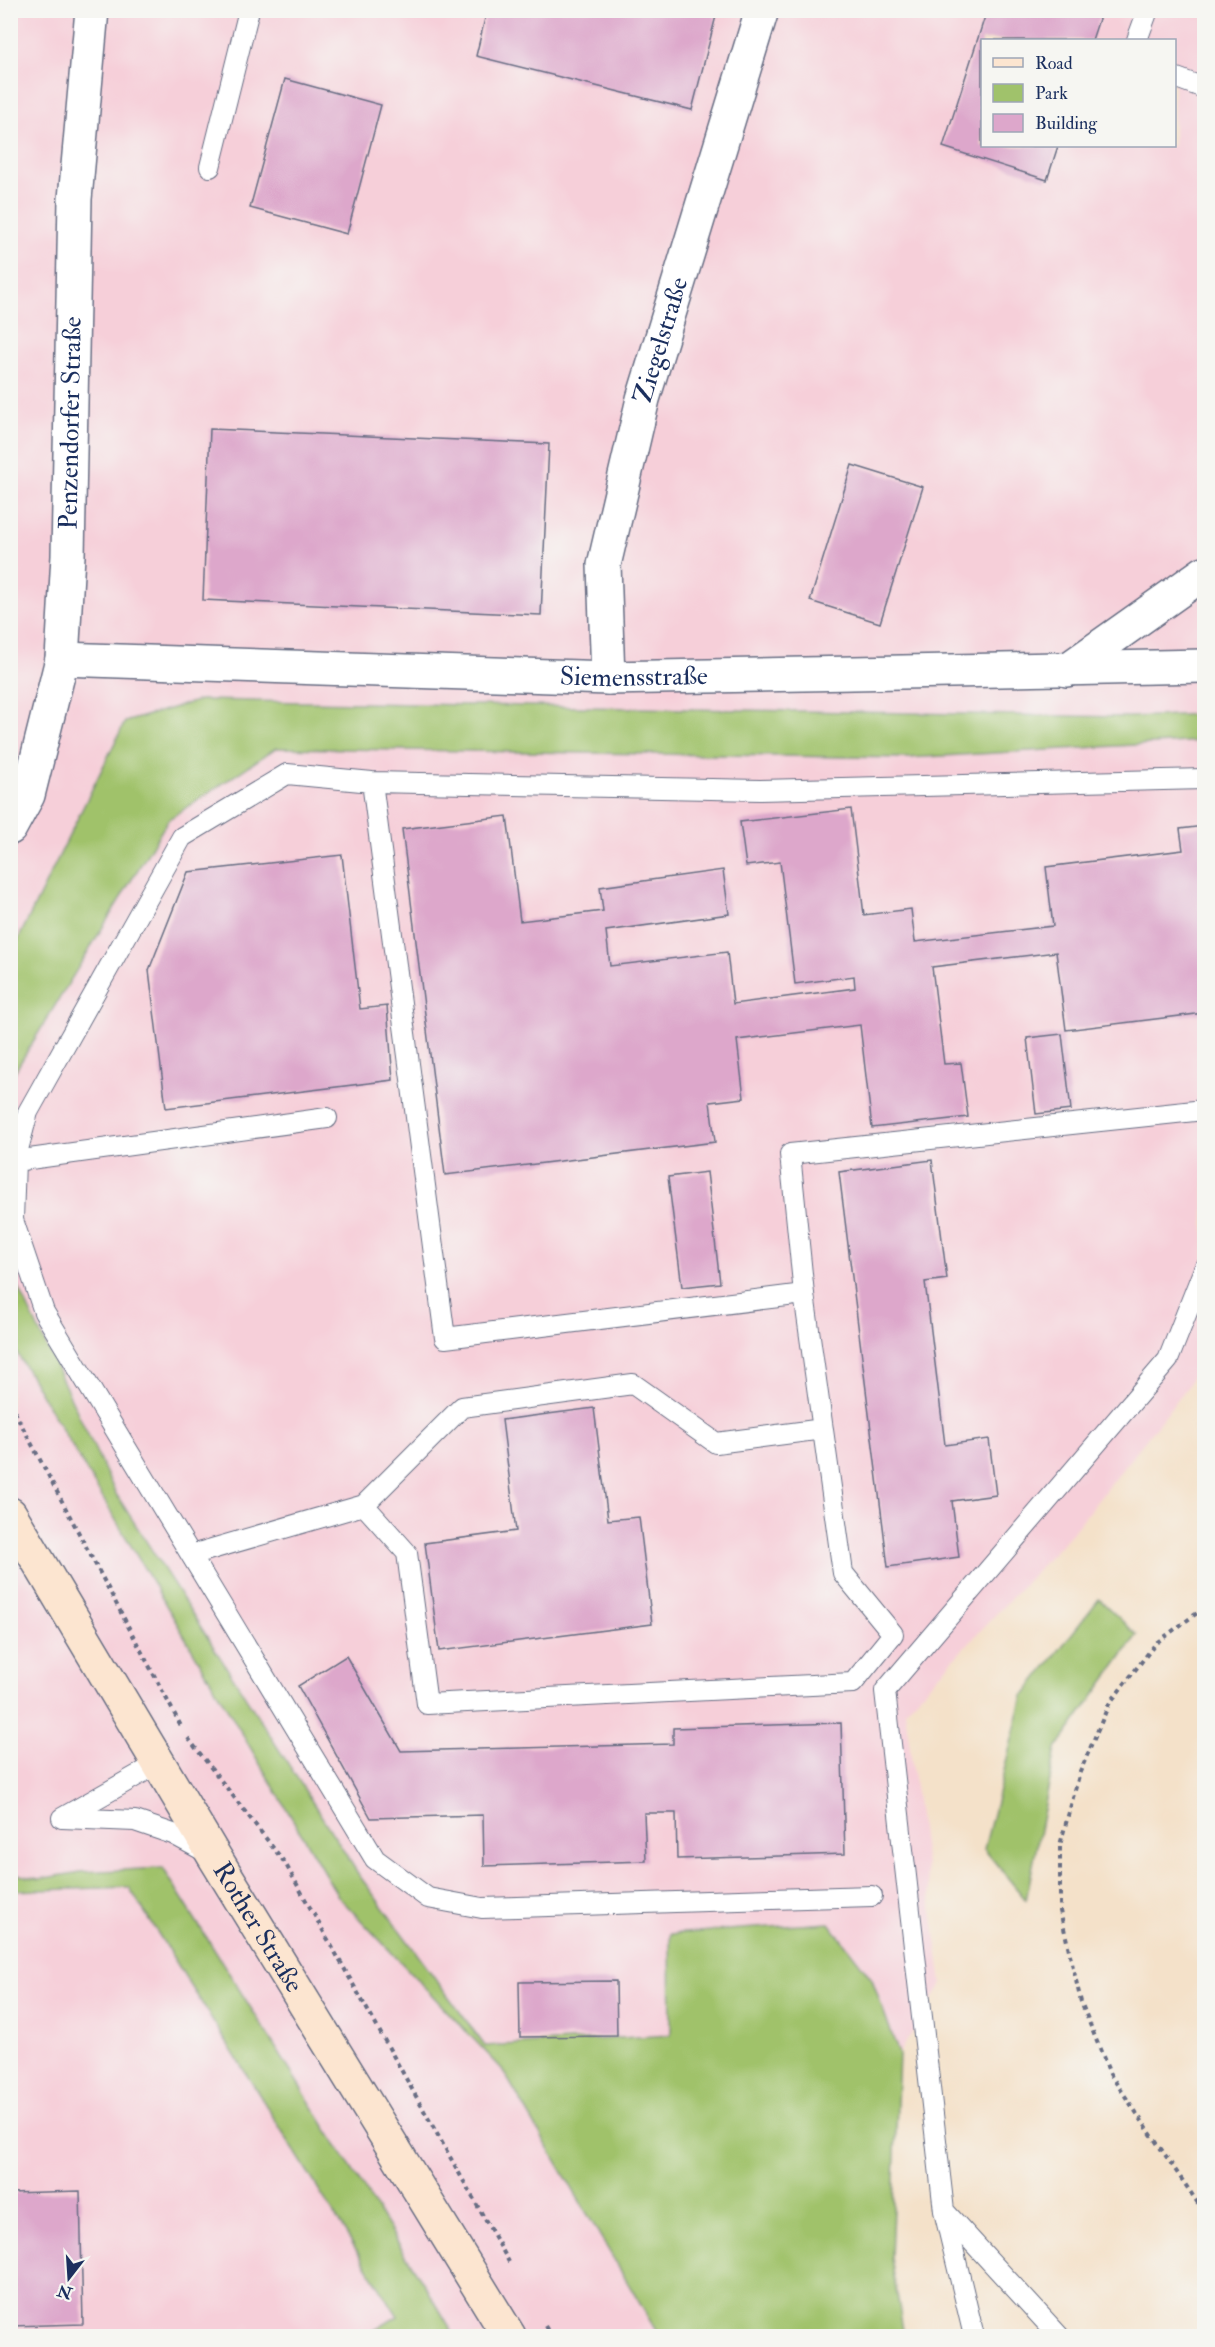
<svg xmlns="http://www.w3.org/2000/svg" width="1215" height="2347" font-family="'IM FELL Double Pica',serif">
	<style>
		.built { fill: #f6cfd9; fill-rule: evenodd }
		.green { fill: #a0c26b; stroke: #5e7864; stroke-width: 1.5 }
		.building { fill: #dda7cb }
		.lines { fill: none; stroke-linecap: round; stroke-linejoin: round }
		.service-casing { stroke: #676d83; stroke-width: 22 }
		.minor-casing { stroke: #676d83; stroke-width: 36 }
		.secondary-casing { stroke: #676d83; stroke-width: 36 }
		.path { stroke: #676d83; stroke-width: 4; stroke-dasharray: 4.5 4.5; stroke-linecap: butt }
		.service { stroke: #fff; stroke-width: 20 }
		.minor { stroke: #fff; stroke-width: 33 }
		.secondary { stroke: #fce5d0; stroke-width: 33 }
		.labels { text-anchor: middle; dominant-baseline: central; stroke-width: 5; stroke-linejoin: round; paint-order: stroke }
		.street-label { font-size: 26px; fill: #1b2f5e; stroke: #f6f6f2 }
	</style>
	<rect width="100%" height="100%" fill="#f6f6f2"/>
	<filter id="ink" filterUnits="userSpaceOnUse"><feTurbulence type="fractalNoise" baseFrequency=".0167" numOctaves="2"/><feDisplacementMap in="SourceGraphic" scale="12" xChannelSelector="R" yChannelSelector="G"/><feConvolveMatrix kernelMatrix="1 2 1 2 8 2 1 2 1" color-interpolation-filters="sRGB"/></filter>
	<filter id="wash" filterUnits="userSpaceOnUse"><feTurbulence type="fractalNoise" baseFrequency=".008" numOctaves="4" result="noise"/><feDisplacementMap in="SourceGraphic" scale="24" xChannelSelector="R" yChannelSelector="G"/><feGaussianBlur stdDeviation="1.35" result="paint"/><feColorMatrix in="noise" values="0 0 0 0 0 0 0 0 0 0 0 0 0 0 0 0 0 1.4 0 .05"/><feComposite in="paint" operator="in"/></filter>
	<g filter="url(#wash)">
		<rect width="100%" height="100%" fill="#f4e1c9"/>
		<path class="built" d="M11,11H1204V1344L1188,1386L1072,1533L905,1711L942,1984L899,2054L891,2258L904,2336H11ZM982,40H1174V146H982Z"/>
		<path class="green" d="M200,700L1128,717L1204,714V741L908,758L276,748L168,820L11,1078V954L125,722Z
			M10,1269L116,1494L359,1875L485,2046L671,2035L670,1934L829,1923L872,1979L899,2054L891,2258L904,2336H659L502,2069L338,1896L11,1343Z
			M1099,1599L1137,1635L1056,1749L1026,1900L984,1849L1023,1696Z
			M163,1868L429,2292L455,2336H365L398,2316L129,1887L11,1891V1873L39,1879L81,1872Z"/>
		<g id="blocks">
			<path class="building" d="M487,10H696L716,16L692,110L476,56Z
				M930,10H948L946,16Z
				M987,10H1102L1092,40H982V146H1058L1047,180L943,147Z
				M285,79L381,105L347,234L250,208Z
				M210,429L549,444L541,615L203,600Z
				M852,465L923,487L880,623L810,601Z
				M851,809L864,915L911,909L915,942L1053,926L1046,867L1183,850L1180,829L1204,826V1013L1066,1030L1056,952L932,967L944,1064L961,1063L968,1117L872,1128L860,1025L737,1040L744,1098L710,1102L715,1142L445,1175L402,829L507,816L520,921L603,911L600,887L723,870L729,914L606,931L610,966L727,952L733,1004L855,988L854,976L795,984L780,862L746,866L740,822Z
				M342,855L360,1009L387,1006L393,1080L166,1108L149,970L188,872Z
				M1062,1034L1071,1110L1036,1114L1027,1038Z
				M932,1160L947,1279L925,1282L945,1445L989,1439L996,1495L952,1501L959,1557L888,1567L839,1172Z
				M707,1172L720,1283L682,1287L668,1177Z
				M594,1408L608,1520L639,1517L652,1624L439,1651L425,1543L516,1531L502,1420Z
				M346,1656L401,1751L673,1744V1728L841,1723L845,1854L677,1859L676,1813H644L646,1861L484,1866L483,1815L371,1818L298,1686Z
				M616,1981L617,2036L520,2037L519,1982Z
				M80,2191L83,2324L10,2326V2193Z"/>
		</g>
	</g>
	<g filter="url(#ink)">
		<use href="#blocks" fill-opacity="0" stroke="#676d83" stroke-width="1.5"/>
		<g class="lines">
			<g class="service-casing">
				<path id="service" d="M1137,40L1148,10
					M1174,77L1204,88
					M210,167L249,10
					M372,782L445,1338L804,1294
					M15,1161L327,1118
					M364,1505L407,1553L427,1704L853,1683L893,1634L843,1573L804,1294L790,1154L1204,1110
					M191,1555L364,1505L462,1407L633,1384L716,1443L823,1429
					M62,1818L135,1821L173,1834L208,1853
					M62,1818L159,1763
					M872,1896L482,1908L428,1898L375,1859L44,1312L13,1220L15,1161L28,1112L182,837L287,774L372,782L760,790L1204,779
					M946,2213L1059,2336
					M974,2336L944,2211L885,1691L1168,1360L1204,1269"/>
			</g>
			<g class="minor-casing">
				<g id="minor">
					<path id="s1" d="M62,659L608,678L1204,666"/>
					<path d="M1067,670L1204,573"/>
					<path id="s2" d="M608,678L604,565L643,399L762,10"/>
					<path id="s3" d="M10,828L28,795L62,659L68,556L75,199L92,10"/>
				</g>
			</g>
			<g class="secondary-casing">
				<g id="secondary">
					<path id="s4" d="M10,1514L214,1856L509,2336"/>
				</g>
			</g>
			<path class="path" d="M10,1403L181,1726
				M1204,1608L1156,1643L1109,1704L1080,1772L1060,1845V1911L1081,2002L1110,2074L1204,2212
				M188,1738L285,1863L509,2262
				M545,2326L551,2336"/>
			<use href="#service" class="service"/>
			<use href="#minor" class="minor"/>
			<use href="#secondary" class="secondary"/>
		</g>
	</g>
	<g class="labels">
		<g class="street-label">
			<text stroke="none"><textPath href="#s2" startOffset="345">Ziegelstraße</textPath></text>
			<text stroke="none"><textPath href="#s3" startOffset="414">Penzendorfer Straße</textPath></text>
			<text stroke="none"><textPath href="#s1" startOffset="572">Siemensstraße</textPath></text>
			<text stroke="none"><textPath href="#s4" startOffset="482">Rother Straße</textPath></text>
		</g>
	</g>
	<rect width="1215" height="2347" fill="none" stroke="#f6f6f2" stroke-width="36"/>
	<rect x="981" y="39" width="195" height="108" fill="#f6f6f2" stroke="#9ea6b7" stroke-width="1.5"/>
	<rect x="993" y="58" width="30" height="9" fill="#fce5d0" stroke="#9ea6b7" stroke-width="1.5"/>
	<text x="1035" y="69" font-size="18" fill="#1b2f5e">Road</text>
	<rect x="993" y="84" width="30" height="18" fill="#a0c26b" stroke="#9ea6b7" stroke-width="1.5"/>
	<text x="1035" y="99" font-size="18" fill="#1b2f5e">Park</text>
	<rect x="993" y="114" width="30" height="18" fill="#dda7cb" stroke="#9ea6b7" stroke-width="1.5"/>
	<text x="1035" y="129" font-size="18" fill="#1b2f5e">Building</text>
	<g transform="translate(69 2278) rotate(197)" stroke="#f6f6f2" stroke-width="4.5" paint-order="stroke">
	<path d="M0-4.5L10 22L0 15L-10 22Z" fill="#1b2f5e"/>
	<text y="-9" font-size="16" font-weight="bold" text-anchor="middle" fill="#1b2f5e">N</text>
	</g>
</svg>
